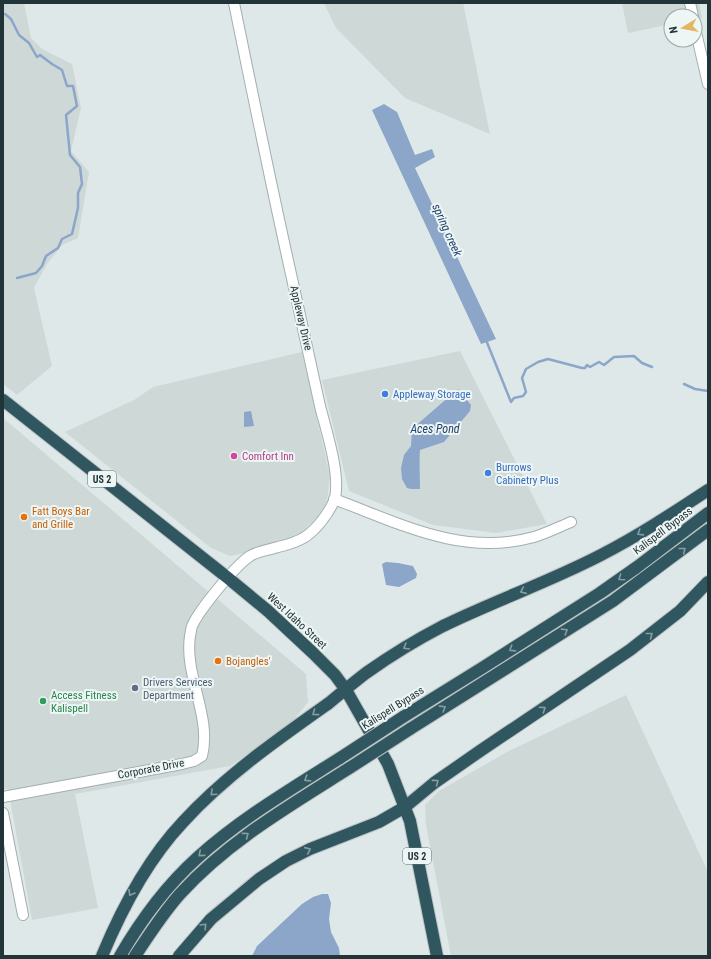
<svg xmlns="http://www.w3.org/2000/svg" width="711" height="959" font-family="'Roboto Condensed',sans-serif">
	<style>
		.built { fill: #cdd8d7 }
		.water { fill: #8ba6c9 }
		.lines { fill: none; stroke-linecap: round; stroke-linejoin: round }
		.stream { stroke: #8ba6c9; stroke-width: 2.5 }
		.street-casing { stroke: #a2aeaf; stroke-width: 12 }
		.highway-casing { stroke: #bcc2c3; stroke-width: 14 }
		.street { stroke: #fff; stroke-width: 10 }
		.highway { stroke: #305660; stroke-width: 12 }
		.highway-bridge-casing { stroke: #bcc2c3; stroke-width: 14; stroke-linecap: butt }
		.highway-bridge { stroke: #305660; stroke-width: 12 }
		.oneway { stroke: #869ea3 }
		.shop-dot { fill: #3f7fe0; stroke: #eef6f5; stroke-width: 1.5 }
		.hotel-dot { fill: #d1479c; stroke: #eef6f5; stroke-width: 1.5 }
		.food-dot { fill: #e8710a; stroke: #eef6f5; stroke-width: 1.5 }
		.service-dot { fill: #5c6f8a; stroke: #eef6f5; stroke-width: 1.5 }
		.leisure-dot { fill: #2e9e5b; stroke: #eef6f5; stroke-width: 1.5 }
		.labels { text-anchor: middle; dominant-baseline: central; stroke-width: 4; stroke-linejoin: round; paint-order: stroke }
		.shield { fill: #eef6f5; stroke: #5e6e70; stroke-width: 1 }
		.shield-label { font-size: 10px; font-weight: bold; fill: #213437 }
		.street-label { font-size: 11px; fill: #213437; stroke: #eef6f5 }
		.shop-label { font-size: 11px; fill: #366cbe; stroke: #eef6f5; text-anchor: start }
		.hotel-label { font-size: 11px; fill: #b23c85; stroke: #eef6f5; text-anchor: start }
		.food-label { font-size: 11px; fill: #c56008; stroke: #eef6f5; text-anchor: start }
		.service-label { font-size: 11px; fill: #4e5e75; stroke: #eef6f5; text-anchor: start }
		.leisure-label { font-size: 11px; fill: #27864d; stroke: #eef6f5; text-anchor: start }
		.water-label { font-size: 12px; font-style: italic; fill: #22426c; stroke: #eef6f5 }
	</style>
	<rect width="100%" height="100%" fill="#dfe8e8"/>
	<path class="built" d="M3,3H24L31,38L42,49L72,64L81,108L71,151L89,172L78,238L62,245L47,264L34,288L52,366L17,395L3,384Z
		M324,3H463L490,134L405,98L336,28Z
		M622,3H699L702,18L695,19V16H671V24L628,33Z
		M460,351L547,524L496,533L433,525L349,491L322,380Z
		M302,352L330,476L327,501L318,517L301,533L279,543L257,546L245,553L230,556L211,548L65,432L134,400L153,387Z
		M3,418L306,674L308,702L288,727L230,766L75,794L98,908L32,920L8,789H3Z
		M626,695L708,872V956H451L426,825L425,805L439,791L507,752Z"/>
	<path class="water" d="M384,104L397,112L415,155L432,149L435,157L415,168L496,339L481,344L372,110Z
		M458,389L471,405L470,411L444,442L420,450C419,463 420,475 420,489H411L407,488L402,479L401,468L404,455L411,446L412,430L421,421Z
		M251,411L254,426L244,427V412Z
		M386,562L398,563L413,566L417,574L416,578L399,587L386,585L382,564Z
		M322,894H328L331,903L329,919L331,932L339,948L340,956H252L257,946L302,904L313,897Z"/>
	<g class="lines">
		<path class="stream" d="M5,14L11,19L19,35L29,43L37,57L40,55L52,64L62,70L67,86H73L77,106L66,115L70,155L80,167L82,184L78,193V208L72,234L62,239L58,248L46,256L42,266L36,273L17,278
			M486,340L511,402L514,398L523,396L526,392L522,378L526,369L538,362L548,359L582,368H585L587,365L590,367L599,362L604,365L614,357L634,356L642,363L652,367
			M684,384L695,389L708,391"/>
		<g class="street-casing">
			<path id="street" d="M690,3L693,16
				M695,28L708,84
				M334,499C399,523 462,557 534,537C547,533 559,527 571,522
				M3,797L182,764L194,761L202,756C212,716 184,676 190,636C191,632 191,627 193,624C201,608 235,566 250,556C258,551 269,550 278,547C287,545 297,542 305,537C317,529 328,514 334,501C342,478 326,430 320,406C311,365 302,324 293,283C272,190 253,96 234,3
				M3,813L23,915"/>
		</g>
		<g class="highway-casing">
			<path id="highway" d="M3,400L228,578L268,611L313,653L335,675L346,690L388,764L410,821L437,956
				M403,717L482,668L600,593L637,567L708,513
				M410,729L613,601L708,530
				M102,956C122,908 147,860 183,822C225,776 278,739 329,703C341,693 353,683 366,673C390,656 416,640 443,626C494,601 549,582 601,555C638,536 673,513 708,490
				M120,956C141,920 166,886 197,858C240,819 291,789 340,758
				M135,956C149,935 163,913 180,894C228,841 291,805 351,767
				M179,956L211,919L259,879L286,861L310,849L379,822L405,807L434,783L480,751L630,650L680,611L708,582"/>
		</g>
		<use href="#street" class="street"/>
		<use href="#highway" class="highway"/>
		<g class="highway-bridge-casing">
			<path id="highway-bridge" d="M340,758L403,717
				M351,767L410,729"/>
		</g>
		<use href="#highway-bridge" class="highway-bridge"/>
	</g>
	<defs><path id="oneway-chevron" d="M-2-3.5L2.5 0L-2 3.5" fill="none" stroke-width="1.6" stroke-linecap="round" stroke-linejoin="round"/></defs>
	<g class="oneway">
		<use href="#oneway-chevron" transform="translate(640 533) rotate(148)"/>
		<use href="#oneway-chevron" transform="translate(683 550) rotate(-38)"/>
		<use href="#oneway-chevron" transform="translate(621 578) rotate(145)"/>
		<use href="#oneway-chevron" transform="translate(523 591) rotate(156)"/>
		<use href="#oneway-chevron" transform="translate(565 631) rotate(-32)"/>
		<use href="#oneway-chevron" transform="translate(650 635) rotate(-38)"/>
		<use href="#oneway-chevron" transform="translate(406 647) rotate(149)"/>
		<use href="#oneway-chevron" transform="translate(512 649) rotate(147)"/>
		<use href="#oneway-chevron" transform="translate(443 708) rotate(-32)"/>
		<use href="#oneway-chevron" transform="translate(543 709) rotate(-34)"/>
		<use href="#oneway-chevron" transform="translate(315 713) rotate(144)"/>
		<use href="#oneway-chevron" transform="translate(307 779) rotate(147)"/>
		<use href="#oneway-chevron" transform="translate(436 782) rotate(-37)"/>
		<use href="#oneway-chevron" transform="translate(213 793) rotate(138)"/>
		<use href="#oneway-chevron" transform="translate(246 835) rotate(-37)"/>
		<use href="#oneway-chevron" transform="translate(308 850) rotate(-24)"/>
		<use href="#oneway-chevron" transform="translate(201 854) rotate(139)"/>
		<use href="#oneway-chevron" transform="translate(131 893) rotate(120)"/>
		<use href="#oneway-chevron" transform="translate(204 926) rotate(-46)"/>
	</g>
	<g class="shop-dot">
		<circle cx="385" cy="394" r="4"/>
		<circle cx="488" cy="473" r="4"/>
	</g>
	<circle class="hotel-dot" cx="234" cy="456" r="4"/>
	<g class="food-dot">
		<circle cx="24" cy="517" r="4"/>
		<circle cx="218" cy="661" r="4"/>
	</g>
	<circle class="service-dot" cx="135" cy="688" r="4"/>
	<circle class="leisure-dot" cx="43" cy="701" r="4"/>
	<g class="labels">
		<g class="shield">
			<rect x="88" y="471" width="28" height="16" rx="3"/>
			<rect x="403" y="848" width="28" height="16" rx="3"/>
		</g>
		<g class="shield-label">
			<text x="102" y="479">US 2</text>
			<text x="417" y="856">US 2</text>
		</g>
		<g class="street-label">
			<text transform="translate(301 318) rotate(77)">Appleway Drive</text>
			<text transform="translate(663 531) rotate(-37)">Kalispell Bypass</text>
			<text transform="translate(297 621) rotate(43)">West Idaho Street</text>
			<text transform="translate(393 708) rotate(-32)">Kalispell Bypass</text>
			<text transform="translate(151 769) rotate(-11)">Corporate Drive</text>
		</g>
		<g class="shop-label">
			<text x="393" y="394">Appleway Storage</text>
			<text x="496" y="467">Burrows<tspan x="496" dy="13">Cabinetry Plus</tspan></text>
		</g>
		<g class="hotel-label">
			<text x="242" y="456">Comfort Inn</text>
		</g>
		<g class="food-label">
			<text x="32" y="511">Fatt Boys Bar<tspan x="32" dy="13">and Grille</tspan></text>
			<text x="226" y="661">Bojangles'</text>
		</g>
		<g class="service-label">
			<text x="143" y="682">Drivers Services<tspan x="143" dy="13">Department</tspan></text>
		</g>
		<g class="leisure-label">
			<text x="51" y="695">Access Fitness<tspan x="51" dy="13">Kalispell</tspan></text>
		</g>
		<g class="water-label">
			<text transform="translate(447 230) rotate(66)">spring creek</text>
			<text x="435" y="429">Aces Pond</text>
		</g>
	</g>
	<rect width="711" height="959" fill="none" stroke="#213437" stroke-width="8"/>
	<g transform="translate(683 28) rotate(259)"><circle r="19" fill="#eef6f5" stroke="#9ca8a9"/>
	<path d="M0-3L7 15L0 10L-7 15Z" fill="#e4b661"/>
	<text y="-6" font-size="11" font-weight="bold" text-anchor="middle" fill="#213437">N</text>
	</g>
</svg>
